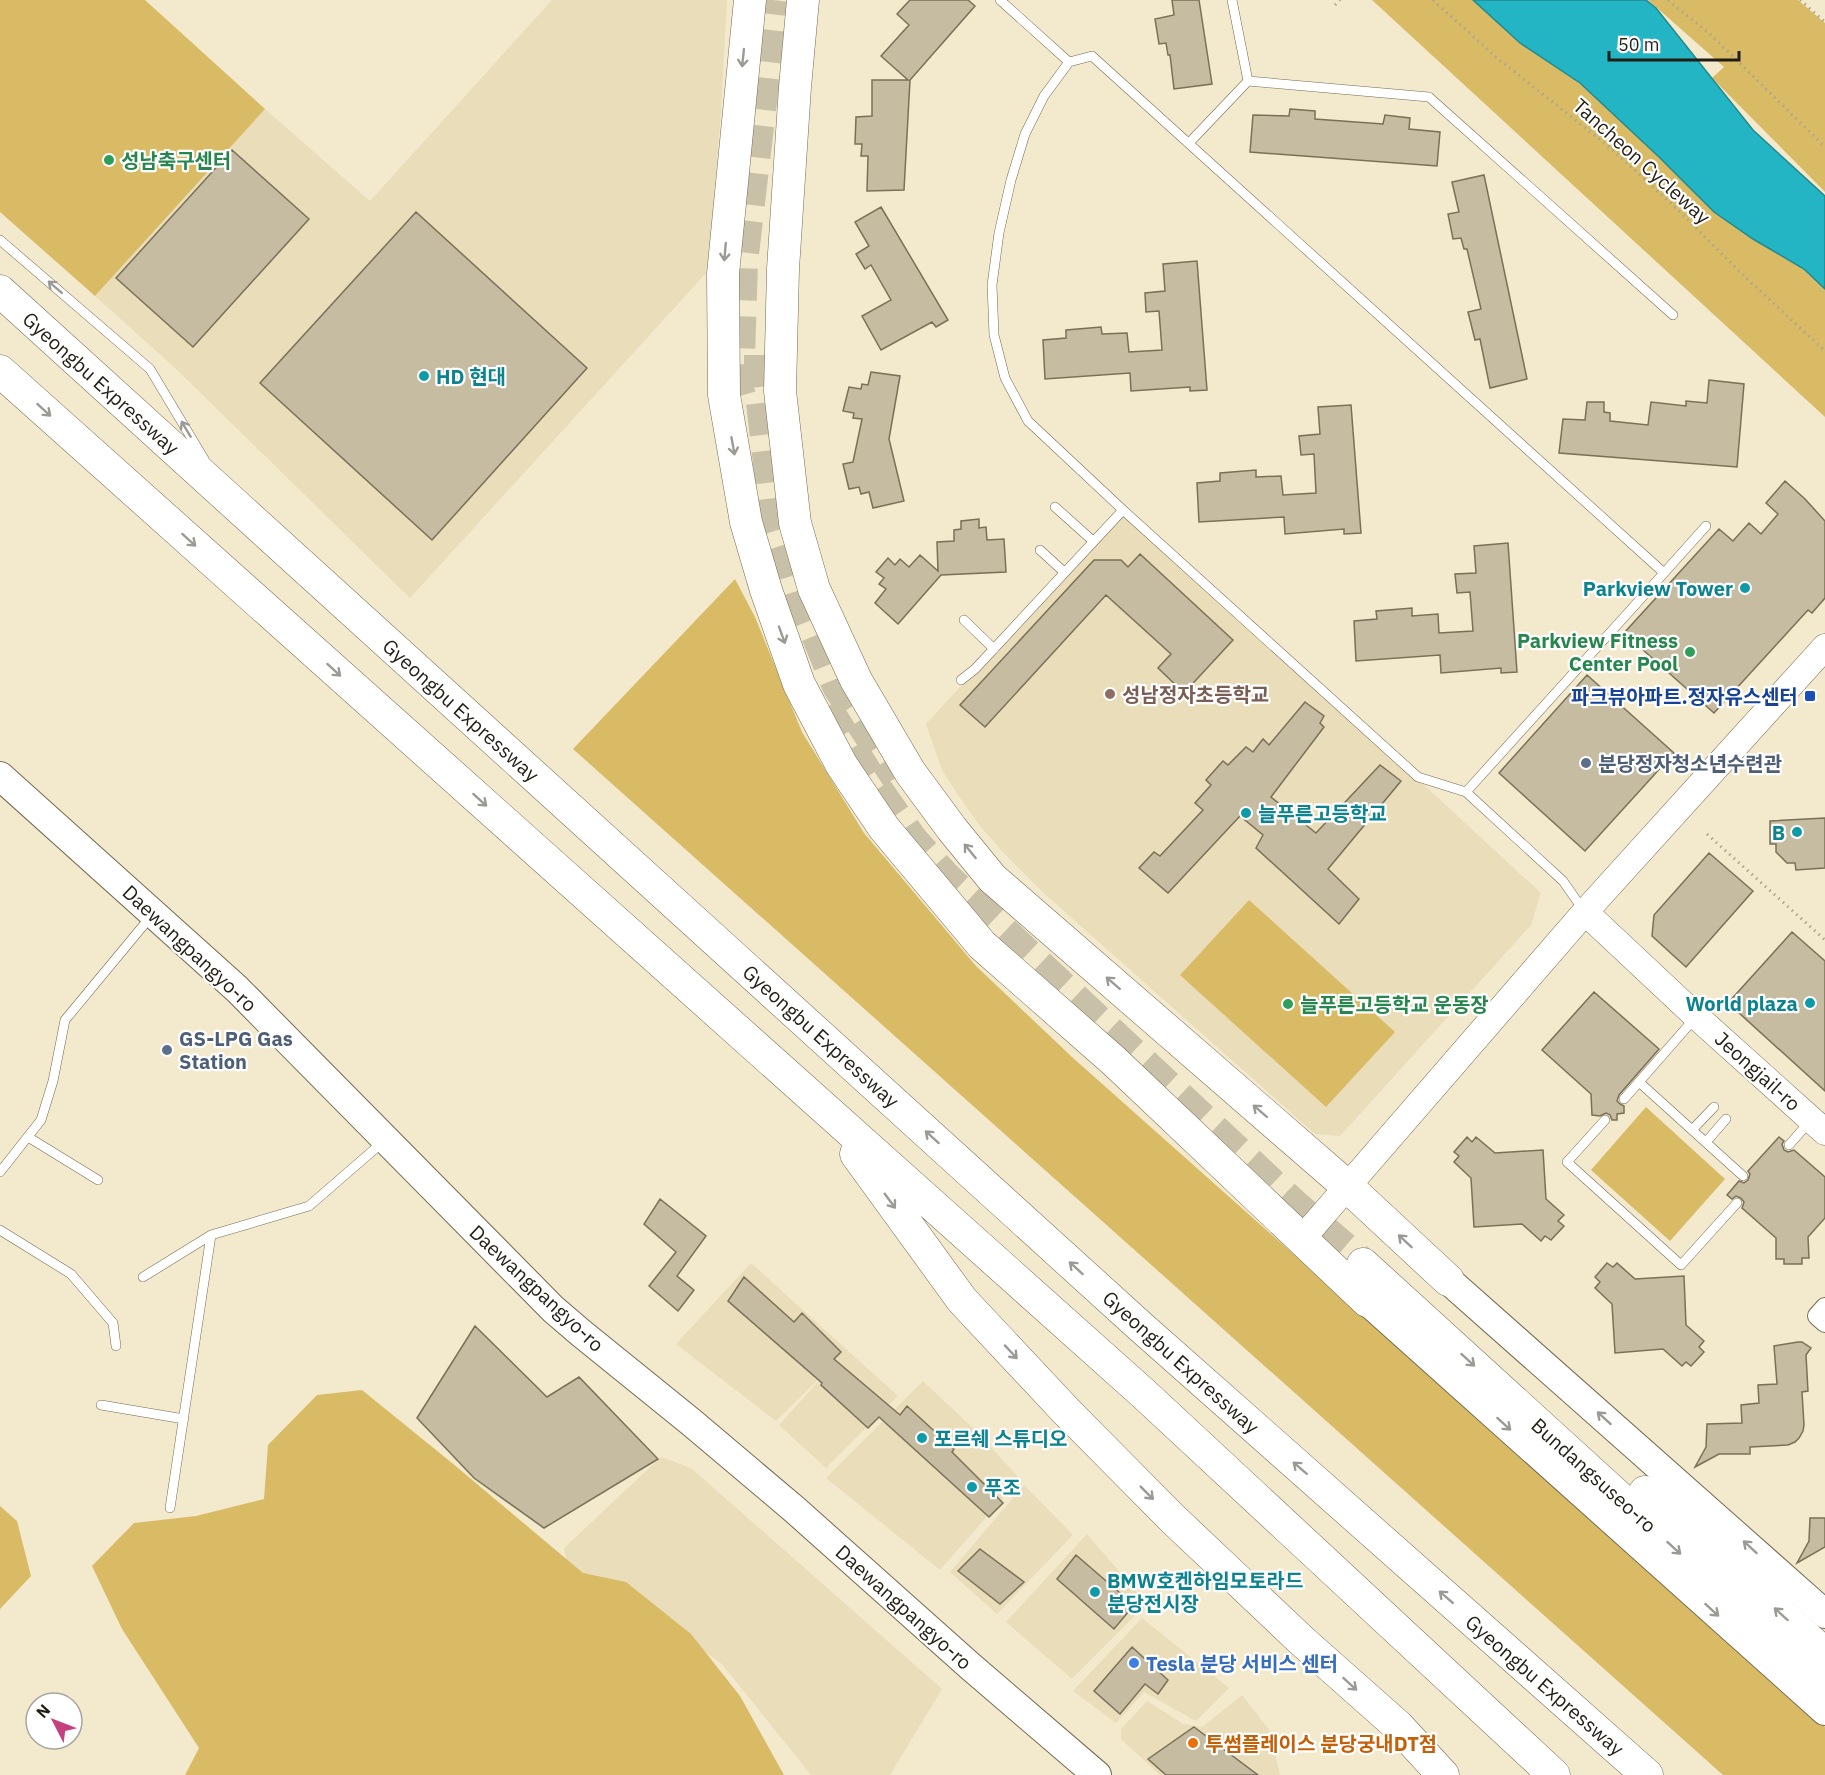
<svg xmlns="http://www.w3.org/2000/svg" width="1825" height="1775" font-family="'IBM Plex Sans','Noto Sans KR',sans-serif">
	<style>
		.built { fill: #eaddb9 }
		.green { fill: #d9bb66 }
		.water { fill: #23b5c4; stroke: #23888f; stroke-width: 1.5 }
		.building { fill: #c6bca1; stroke: #797057; stroke-width: 1.5 }
		.lines { fill: none; stroke-linecap: round; stroke-linejoin: round }
		.highway-tunnel { stroke: #c9c0a8; stroke-width: 32; stroke-dasharray: 32 16; stroke-linecap: butt }
		.lane-casing { stroke: #746a51; stroke-width: 10 }
		.street-casing { stroke: #746a51; stroke-width: 20 }
		.secondary-casing { stroke: #746a51; stroke-width: 27 }
		.primary-casing { stroke: #746a51; stroke-width: 30 }
		.highway-casing { stroke: #746a51; stroke-width: 33 }
		.path { stroke: #aca48e; stroke-width: 3; stroke-dasharray: 1.5 4.5; stroke-linecap: butt }
		.lane { stroke: #fff; stroke-width: 9 }
		.street { stroke: #fff; stroke-width: 18 }
		.secondary { stroke: #fff; stroke-width: 26 }
		.primary { stroke: #fff; stroke-width: 28 }
		.highway { stroke: #fff; stroke-width: 32 }
		.oneway { stroke: #9c9a95 }
		.leisure-dot { fill: #2e9e5b; stroke: #fff; stroke-width: 2 }
		.culture-dot { fill: #0f9aa8; stroke: #fff; stroke-width: 2 }
		.education-dot { fill: #8d6e63; stroke: #fff; stroke-width: 2 }
		.transit-dot { fill: #1a4fb4; stroke: #fff; stroke-width: 2 }
		.service-dot { fill: #5c6f8a; stroke: #fff; stroke-width: 2 }
		.shop-dot { fill: #3f7fe0; stroke: #fff; stroke-width: 2 }
		.food-dot { fill: #e8710a; stroke: #fff; stroke-width: 2 }
		.labels { text-anchor: middle; dominant-baseline: central; stroke-width: 4.5; stroke-linejoin: round; paint-order: stroke }
		.leisure-label { font-size: 20px; font-weight: bold; fill: #27864d; stroke: #fff; text-anchor: start }
		.street-label { font-size: 20px; fill: #221e14; stroke: #fff }
		.culture-label { font-size: 20px; font-weight: bold; fill: #0d838f; stroke: #fff; text-anchor: start }
		.education-label { font-size: 20px; font-weight: bold; fill: #785e54; stroke: #fff; text-anchor: start }
		.transit-label { font-size: 20px; font-weight: bold; fill: #164399; stroke: #fff; text-anchor: end }
		.service-label { font-size: 20px; font-weight: bold; fill: #4e5e75; stroke: #fff; text-anchor: start }
		.shop-label { font-size: 20px; font-weight: bold; fill: #366cbe; stroke: #fff; text-anchor: start }
		.food-label { font-size: 20px; font-weight: bold; fill: #c56008; stroke: #fff; text-anchor: start }
	</style>
	<rect width="100%" height="100%" fill="#f3e9cd"/>
	<path class="built" d="M552,0H727L721,111L708,271L410,598L174,367L95,296L265,109L370,201Z
		M1123,510L1294,665L1541,893L1531,925L1340,1136L1315,1134L1047,896L1002,851L980,826L958,795L942,770L926,724Z
		M751,1263L898,1396L826,1468L779,1425L835,1363L776,1421L676,1344Z
		M923,1381L977,1432L1020,1479L940,1570L826,1478Z
		M661,1457L691,1468L942,1689L890,1775H811L722,1664L631,1600L571,1580L564,1548Z
		M1024,1485L1073,1535L997,1614L950,1572Z
		M1087,1534L1147,1604L1072,1679L1006,1622Z
		M1142,1618L1229,1688L1196,1721L1144,1692L1116,1723L1073,1691Z
		M1242,1695L1270,1731L1280,1775H1160L1121,1739V1729L1147,1701L1183,1724L1202,1727Z"/>
	<path class="green" d="M0,0H145L265,109L95,296L0,212Z
		M1372,0H1473L1520,43L1580,83L1659,157L1714,212L1753,239L1804,269L1825,289V417Z
		M1648,0H1798L1825,23V192L1712,78L1724,67Z
		M735,579L755,617L802,732L864,833L976,966L1072,1057L1825,1727V1775H1723L573,749Z
		M1249,900L1395,1032L1326,1107L1180,975Z
		M1646,1107L1725,1179L1670,1241L1591,1170Z
		M362,1390L452,1463L583,1573L626,1582L691,1634L740,1696L784,1775H185L199,1748L122,1629L92,1566L134,1523L196,1516L264,1499L268,1445L317,1395Z
		M0,1506L17,1521L31,1576L0,1609Z"/>
	<path class="water" d="M1473,0H1646L1656,8L1753,130L1825,196V289L1804,269L1753,239L1714,212L1659,157L1580,83L1520,43Z"/>
	<path class="building" d="M910,0H968L975,6L910,80L904,190L867,191L868,156H861L862,144H855L856,117L872,116V80H908L881,56L909,25L897,14Z
		M1172,0H1199L1212,84L1174,89L1170,55H1168L1166,43L1159,44L1155,19L1174,15Z
		M1290,109L1315,111V119L1383,124L1385,115L1410,118L1409,129L1440,132L1437,166L1250,152L1253,115L1289,116Z
		M232,150L309,219L193,347L116,278Z
		M1484,175L1527,379L1490,388L1480,339L1475,340L1468,312L1481,309L1467,249H1464L1461,238L1453,239L1448,214L1459,212L1452,182Z
		M881,207L948,320L936,327L932,322L881,350L862,316L891,300L871,265L865,269L856,254L869,246L855,222Z
		M416,212L587,368L432,540L260,383Z
		M1197,261L1207,390L1190,391V387L1131,391L1130,373L1045,379L1043,340L1066,338V330L1101,327L1102,334L1127,333L1129,352L1162,350L1159,311L1146,312L1145,293L1165,291L1163,264Z
		M871,372L900,376L889,439L904,501L873,508L869,492L861,494L859,487L849,489L843,464L853,462L862,419L853,418L854,413L843,411L849,387L861,389L862,384L868,385Z
		M1709,380L1744,384L1737,467L1559,453L1563,419L1585,420L1587,402H1604V412L1610,413V421L1648,425L1651,402L1686,406V401L1707,403Z
		M1351,405L1361,533L1344,534V529L1285,534L1284,517L1199,522L1197,483L1220,481V473L1256,470V477L1281,476L1283,495L1316,493L1314,454L1301,455L1299,436L1320,434L1318,407Z
		M1785,481L1805,499L1825,521V598L1812,613L1808,610L1714,713L1624,633L1719,529L1733,541L1749,523L1761,534L1778,514L1766,503Z
		M979,519V528L986,527L987,540L1004,539L1006,572L941,575L898,624L875,603L886,589L879,584L884,578L876,572L888,558L895,565L900,559L909,567L920,555L938,571L937,542L954,541V530L961,529V521Z
		M1508,543L1517,672L1501,673V668L1441,673L1440,655L1356,661L1354,621L1377,619L1376,611L1412,608V616L1438,614L1439,633L1473,631L1470,592L1457,593L1455,574L1476,573L1474,546Z
		M1140,554L1233,640L1184,693L1158,668L1171,654L1106,595L985,727L960,705L1094,560H1121L1128,567Z
		M1587,675L1674,753L1585,851L1499,773Z
		M1305,702L1324,716L1320,723L1324,727L1271,797L1316,833L1380,765L1401,781L1328,869L1359,899L1339,924L1256,848L1263,835L1240,816L1168,893L1139,868L1154,852L1160,856L1203,810L1195,803L1211,785L1206,780L1223,761L1228,765L1246,747L1253,752L1263,739L1269,745Z
		M1825,818V868L1796,870L1795,863H1787L1776,852V844H1770V821Z
		M1709,853L1753,891L1686,967L1652,936L1654,915Z
		M1792,932L1825,961V1091L1728,1003Z
		M1594,992L1659,1049L1619,1095L1617,1101L1620,1104L1624,1106V1113L1617,1114V1120H1612L1610,1115L1606,1113L1600,1116L1592,1115L1591,1094L1542,1050Z
		M1467,1137L1472,1142L1476,1137L1495,1153L1543,1150L1546,1199L1564,1215L1558,1221L1564,1226L1551,1240L1545,1236L1541,1241L1522,1224L1474,1227L1471,1178L1454,1162L1459,1156L1454,1152Z
		M1779,1137L1784,1141L1782,1144L1784,1150L1788,1152L1794,1150L1825,1177V1218L1808,1237L1809,1258H1802V1264H1784V1259H1776V1238L1742,1208L1744,1202L1741,1198L1736,1196L1732,1199L1727,1195L1739,1181L1744,1183L1748,1180L1750,1174L1748,1171Z
		M660,1199L706,1236L677,1276L694,1290L678,1311L649,1286L676,1252L644,1224Z
		M1607,1263L1613,1267L1617,1263L1635,1279L1684,1276L1686,1325L1704,1341L1699,1347L1704,1352L1691,1366L1686,1362L1682,1366L1663,1349L1615,1353L1612,1304L1595,1288L1600,1282L1595,1277Z
		M744,1277L794,1322L802,1313L841,1352L834,1359L900,1415L907,1406L954,1449L952,1452L1003,1503L989,1517L879,1417L868,1428L821,1385L822,1383L728,1301Z
		M475,1326L547,1397L579,1377L658,1459L544,1528L474,1478L417,1418Z
		M1798,1342H1802L1811,1348L1806,1355L1808,1391L1802,1392L1804,1425L1803,1431L1799,1438L1795,1442L1788,1445L1750,1447V1454H1719L1695,1467L1706,1447L1707,1424L1742,1423L1741,1405L1759,1403L1758,1385L1777,1384L1774,1346Z
		M1810,1518H1825V1547L1797,1563L1809,1541Z
		M980,1549L1024,1582L1000,1604L958,1571Z
		M1076,1555L1134,1605L1114,1629L1057,1579Z
		M1132,1647L1168,1680L1158,1694L1145,1684L1120,1714L1094,1691Z
		M1194,1727L1258,1775H1166L1148,1759Z"/>
	<g class="lines">
		<path class="highway-tunnel" d="M760,355V385L775,515L799,591L838,686L897,777
			M740,396L738,389L742,262L773,0
			M826,708L877,790L912,840L945,877L1295,1206L1363,1264"/>
		<g class="lane-casing">
			<path id="lane" d="M1000,0L1069,62L1092,56L1664,573L1466,792L1563,881L1584,911
				M1069,62L1044,96L1025,134L1011,180L999,233L992,285L994,335L1005,378L1028,421L1123,510
				M1248,81L1429,97L1673,315
				M1189,143L1248,81L1232,0
				M0,240L150,369L204,459
				M1055,507L1093,541
				M1040,550L1064,572
				M1664,573L1706,526
				M964,620L994,649
				M961,680L975,669L1123,510L1418,777L1466,792
				M1639,1082L1743,1176
				M1624,1099L1695,1018
				M1605,1120L1567,1162L1681,1265L1737,1203
				M1692,1130L1714,1107
				M28,1137L98,1180
				M1706,1142L1726,1119
				M1789,1145L1811,1120
				M0,1172L41,1120L53,1081L65,1020L152,915
				M0,1230L71,1274L113,1323L116,1346
				M143,1277L211,1235
				M101,1405L184,1419
				M170,1508L211,1235L309,1206L384,1141"/>
		</g>
		<g class="street-casing">
			<path id="street" d="M1825,1307L1817,1316L1825,1323"/>
		</g>
		<g class="secondary-casing">
			<path id="secondary" d="M1585,912L1697,1017L1825,1132
				M1301,1240L1585,912L1825,647"/>
		</g>
		<g class="primary-casing">
			<path id="primary" d="M0,776L237,989L553,1309L581,1333L691,1422L794,1509L970,1666L1097,1775
				M1448,1280L1825,1614
				M1367,1301L1825,1711"/>
		</g>
		<g class="highway-casing">
			<path id="highway" d="M750,0L723,274L724,395L746,522L766,590L799,684L841,764L884,828L982,945L1114,1061L1367,1301
				M803,0L795,87L783,269L780,391L795,523L814,589L856,680L910,772L952,829L992,878L1348,1187L1448,1280
				M0,291L1141,1327L1647,1775
				M0,371L1144,1394L1554,1775
				M856,1154L962,1300L1066,1411L1173,1519L1301,1640L1398,1726L1443,1775
				M1363,1264L1825,1685
				M1645,1492L1825,1654"/>
		</g>
		<path class="path" d="M1433,0L1497,58L1608,146L1674,206L1741,273L1825,351
			M1668,0L1711,35L1825,147
			M1800,0L1825,22
			M1335,5L1340,0
			M1707,834L1825,940"/>
		<use href="#lane" class="lane"/>
		<use href="#street" class="street"/>
		<use href="#secondary" class="secondary"/>
		<use href="#primary" class="primary"/>
		<use href="#highway" class="highway"/>
	</g>
	<defs><path id="oneway-shaft" d="M-6 0H5M1.5-3L5.5 0L1.5 3" fill="none" stroke-width="1.6" stroke-linecap="round" stroke-linejoin="round" transform="scale(1.5)"/></defs>
	<g class="oneway">
		<use href="#oneway-shaft" transform="translate(743 58) rotate(96)"/>
		<use href="#oneway-shaft" transform="translate(725 252) rotate(95)"/>
		<use href="#oneway-shaft" transform="translate(55 287) rotate(-139)"/>
		<use href="#oneway-shaft" transform="translate(44 410) rotate(42)"/>
		<use href="#oneway-shaft" transform="translate(186 429) rotate(-121)"/>
		<use href="#oneway-shaft" transform="translate(733 446) rotate(80)"/>
		<use href="#oneway-shaft" transform="translate(189 540) rotate(42)"/>
		<use href="#oneway-shaft" transform="translate(782 635) rotate(70)"/>
		<use href="#oneway-shaft" transform="translate(334 670) rotate(42)"/>
		<use href="#oneway-shaft" transform="translate(480 800) rotate(42)"/>
		<use href="#oneway-shaft" transform="translate(970 851) rotate(-129)"/>
		<use href="#oneway-shaft" transform="translate(1113 983) rotate(-139)"/>
		<use href="#oneway-shaft" transform="translate(1260 1111) rotate(-139)"/>
		<use href="#oneway-shaft" transform="translate(932 1137) rotate(-138)"/>
		<use href="#oneway-shaft" transform="translate(890 1201) rotate(54)"/>
		<use href="#oneway-shaft" transform="translate(1405 1241) rotate(-137)"/>
		<use href="#oneway-shaft" transform="translate(1076 1268) rotate(-138)"/>
		<use href="#oneway-shaft" transform="translate(1011 1352) rotate(47)"/>
		<use href="#oneway-shaft" transform="translate(1468 1360) rotate(42)"/>
		<use href="#oneway-shaft" transform="translate(1604 1418) rotate(-138)"/>
		<use href="#oneway-shaft" transform="translate(1504 1424) rotate(42)"/>
		<use href="#oneway-shaft" transform="translate(1300 1468) rotate(-139)"/>
		<use href="#oneway-shaft" transform="translate(1147 1493) rotate(45)"/>
		<use href="#oneway-shaft" transform="translate(1750 1547) rotate(-138)"/>
		<use href="#oneway-shaft" transform="translate(1674 1548) rotate(42)"/>
		<use href="#oneway-shaft" transform="translate(1446 1597) rotate(-139)"/>
		<use href="#oneway-shaft" transform="translate(1712 1610) rotate(42)"/>
		<use href="#oneway-shaft" transform="translate(1781 1614) rotate(-138)"/>
		<use href="#oneway-shaft" transform="translate(1350 1684) rotate(42)"/>
	</g>
	<g class="leisure-dot">
		<circle cx="109" cy="160" r="6"/>
		<circle cx="1690" cy="652" r="6"/>
		<circle cx="1288" cy="1004" r="6"/>
	</g>
	<g class="culture-dot">
		<circle cx="424" cy="376" r="6"/>
		<circle cx="1745" cy="588" r="6"/>
		<circle cx="1246" cy="813" r="6"/>
		<circle cx="1797" cy="832" r="6"/>
		<circle cx="1810" cy="1003" r="6"/>
		<circle cx="922" cy="1438" r="6"/>
		<circle cx="972" cy="1487" r="6"/>
		<circle cx="1095" cy="1592" r="6"/>
	</g>
	<circle class="education-dot" cx="1110" cy="694" r="6"/>
	<rect class="transit-dot" x="1804" y="690" width="12" height="12" rx="3"/>
	<g class="service-dot">
		<circle cx="1586" cy="763" r="6"/>
		<circle cx="167" cy="1050" r="6"/>
	</g>
	<circle class="shop-dot" cx="1134" cy="1663" r="6"/>
	<circle class="food-dot" cx="1193" cy="1743" r="6"/>
	<g class="labels">
		<g class="leisure-label">
			<text x="121" y="160">성남축구센터</text>
			<text x="1678" y="640" text-anchor="end">Parkview Fitness<tspan x="1678" dy="23">Center Pool</tspan></text>
			<text x="1300" y="1004">늘푸른고등학교 운동장</text>
		</g>
		<g class="street-label">
			<text transform="translate(1642 161) rotate(42)">Tancheon Cycleway</text>
			<text transform="translate(101 383) rotate(42)">Gyeongbu Expressway</text>
			<text transform="translate(461 710) rotate(42)">Gyeongbu Expressway</text>
			<text transform="translate(190 948) rotate(43)">Daewangpangyo-ro</text>
			<text transform="translate(821 1036) rotate(42)">Gyeongbu Expressway</text>
			<text transform="translate(1758 1071) rotate(42)">Jeongjail-ro</text>
			<text transform="translate(537 1288) rotate(43)">Daewangpangyo-ro</text>
			<text transform="translate(1181 1362) rotate(42)">Gyeongbu Expressway</text>
			<text transform="translate(1594 1475) rotate(42)">Bundangsuseo-ro</text>
			<text transform="translate(904 1607) rotate(42)">Daewangpangyo-ro</text>
			<text transform="translate(1545 1685) rotate(41)">Gyeongbu Expressway</text>
		</g>
		<g class="culture-label">
			<text x="436" y="376">HD 현대</text>
			<text x="1733" y="588" text-anchor="end">Parkview Tower</text>
			<text x="1258" y="813">늘푸른고등학교</text>
			<text x="1785" y="832" text-anchor="end">B</text>
			<text x="1798" y="1003" text-anchor="end">World plaza</text>
			<text x="934" y="1438">포르쉐 스튜디오</text>
			<text x="984" y="1487">푸조</text>
			<text x="1107" y="1580">BMW호켄하임모토라드<tspan x="1107" dy="23">분당전시장</tspan></text>
		</g>
		<g class="education-label">
			<text x="1122" y="694">성남정자초등학교</text>
		</g>
		<g class="transit-label">
			<text x="1798" y="696">파크뷰아파트.정자유스센터</text>
		</g>
		<g class="service-label">
			<text x="1598" y="763">분당정자청소년수련관</text>
			<text x="179" y="1038">GS-LPG Gas<tspan x="179" dy="23">Station</tspan></text>
		</g>
		<g class="shop-label">
			<text x="1146" y="1663">Tesla 분당 서비스 센터</text>
		</g>
		<g class="food-label">
			<text x="1205" y="1743">투썸플레이스 분당궁내DT점</text>
		</g>
	</g>
	<g transform="translate(54 1721) rotate(312)"><circle r="28" fill="#ffffff" stroke="#a7a5a1" stroke-width="1.5"/>
	<path d="M0-4.5L10 22L0 15L-10 22Z" fill="#c64080"/>
	<text y="-9" font-size="16" font-weight="bold" text-anchor="middle" fill="#221e14">N</text>
	</g>
	<path d="M1609 51v9h130v-9" fill="none" stroke="#221e14" stroke-width="3"/>
	<text x="1618" y="51" font-size="18" fill="#221e14" stroke="#ffffff" stroke-width="4.5" paint-order="stroke">50 m</text>
</svg>
